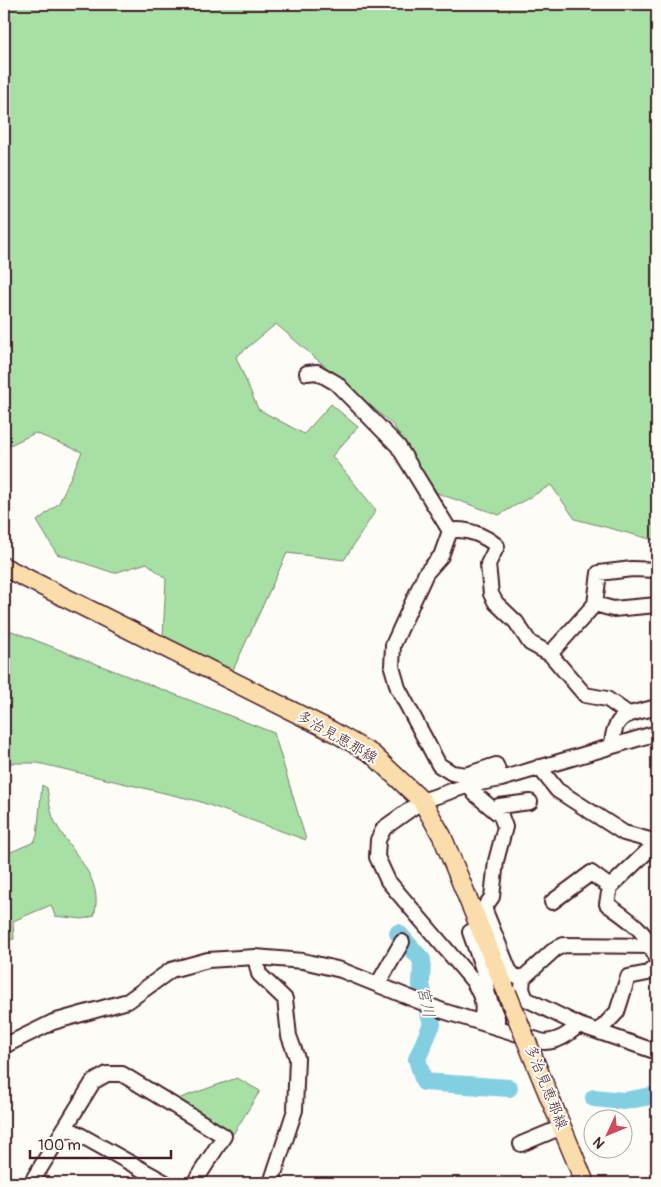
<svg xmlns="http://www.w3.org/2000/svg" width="661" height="1187" font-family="Pangolin,'Klee One',sans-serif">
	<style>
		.green { fill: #a7e0a4; stroke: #788068 }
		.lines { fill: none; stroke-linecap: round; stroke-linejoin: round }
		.river { stroke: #83cfe2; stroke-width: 18 }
		.minor-casing { stroke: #4a1f2b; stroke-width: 18 }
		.major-casing { stroke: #4a1f2b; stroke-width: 21 }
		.minor { stroke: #fdfcf7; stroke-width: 14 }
		.major { stroke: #fbddab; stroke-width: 18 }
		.major-bridge-casing { stroke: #4a1f2b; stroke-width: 21; stroke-linecap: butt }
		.major-bridge { stroke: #fbddab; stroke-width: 18 }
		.labels { text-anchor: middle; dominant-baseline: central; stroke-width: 4; stroke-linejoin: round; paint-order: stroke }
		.street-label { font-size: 15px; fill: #4a1f2b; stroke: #fdfcf7 }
		.water-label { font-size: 16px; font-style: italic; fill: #5b5462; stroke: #fdfcf7 }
	</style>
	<rect width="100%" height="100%" fill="#fdfcf7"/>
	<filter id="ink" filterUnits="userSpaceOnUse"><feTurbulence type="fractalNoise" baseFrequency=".02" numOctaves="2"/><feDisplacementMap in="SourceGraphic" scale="10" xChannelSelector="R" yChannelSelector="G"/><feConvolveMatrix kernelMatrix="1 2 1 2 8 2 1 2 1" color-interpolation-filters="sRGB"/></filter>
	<g filter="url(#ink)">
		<path class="green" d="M4,4H657V536L654,540L575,519L551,485L499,515L437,493L393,425L276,324L236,357L258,409L304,434L331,404L358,427L332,456L376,510L344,560L287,553L233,670L163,637L166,579L147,563L114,573L57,554L37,521L59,503L82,452L35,433L4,448Z
			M4,628L274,733L306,840L198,801L38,763H4Z
			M42,785L47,788C49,799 50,812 55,822C71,854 105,877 94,916L83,919L55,916L51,905L13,921L14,939L5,940L4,855L34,842L37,836Z
			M237,1078L260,1091L233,1134L175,1100Z"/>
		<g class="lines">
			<path class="river" d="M398,933L422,960L421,985L432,1024L417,1059L424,1082L509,1088
				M594,1098L624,1101L657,1095"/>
			<g class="minor-casing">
				<path id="minor" d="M307,373L317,372L336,383L398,446L450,531
					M450,531L441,556L426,573L393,645L392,667L398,688L439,765L452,773L466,775L496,765L501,779
					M450,531C466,527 485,536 497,546L488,564L491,594L496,603L516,622L530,643L550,654L585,695L607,699L627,713
					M595,604L599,573L632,569L657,570
					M550,654L595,604L613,609L657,605
					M612,745C614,711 630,715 657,707
					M539,767L557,790L624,833L657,842
					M469,785L475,794L501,816L505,827L496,861L492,897L484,908L473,912
					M495,809L499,806L530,802
					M657,842L610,887L607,904C632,922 648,931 657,962
					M552,902L591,873L610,887
					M484,908L509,970L514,976L523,978
					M480,927L470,932L485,975L488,996L497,1018V1027
					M255,957L259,974L285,999L289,1036L297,1058L295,1110L271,1183
					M378,984L402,942
					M481,1022C485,1004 482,996 473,981L388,881L377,857L378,840L384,828L422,801L469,785L501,779L657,733
					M579,1025L526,999L522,989L523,978L555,949L564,945L652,946
					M600,1030L617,1012L628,977L648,973L657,965
					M4,1046L53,1022L128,1001L171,970L208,960L255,957L303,961L341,970L443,1011L544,1042C560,1041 567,1035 579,1025L657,1052
					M66,1127L166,1183
					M521,1144L562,1127
					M31,1183L93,1082L107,1074H122L224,1136L194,1183"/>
			</g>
			<g class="major-casing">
				<path id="major" d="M4,567L332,731L372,754L422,801L442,836L507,993
					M544,1084L585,1183"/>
			</g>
			<use href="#minor" class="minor"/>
			<use href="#major" class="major"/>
			<g class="major-bridge-casing">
				<path id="major-bridge" d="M507,993L544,1084"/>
			</g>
			<use href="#major-bridge" class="major-bridge"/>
		</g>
	</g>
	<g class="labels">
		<g class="street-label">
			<text transform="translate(337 737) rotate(30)">多治見恵那線</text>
			<text transform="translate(546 1087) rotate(68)">多治見恵那線</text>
		</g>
		<g class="water-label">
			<text transform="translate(426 1002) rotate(78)">宮川</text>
		</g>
	</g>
	<rect width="661" height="1187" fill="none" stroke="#fdfcf7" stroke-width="20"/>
	<rect x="10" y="10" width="641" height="1167" fill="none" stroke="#4a1f2b" stroke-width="2" filter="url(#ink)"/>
	<g transform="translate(608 1134) rotate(226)"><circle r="24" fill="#fdfcf7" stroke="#b5a4a5"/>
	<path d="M0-4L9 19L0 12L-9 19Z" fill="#d1495b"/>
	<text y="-8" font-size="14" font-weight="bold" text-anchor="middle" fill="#4a1f2b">N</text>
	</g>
	<path d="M30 1150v8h141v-8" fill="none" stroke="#4a1f2b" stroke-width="2.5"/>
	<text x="38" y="1150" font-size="15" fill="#4a1f2b" stroke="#fdfcf7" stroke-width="4" paint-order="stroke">100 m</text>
</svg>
